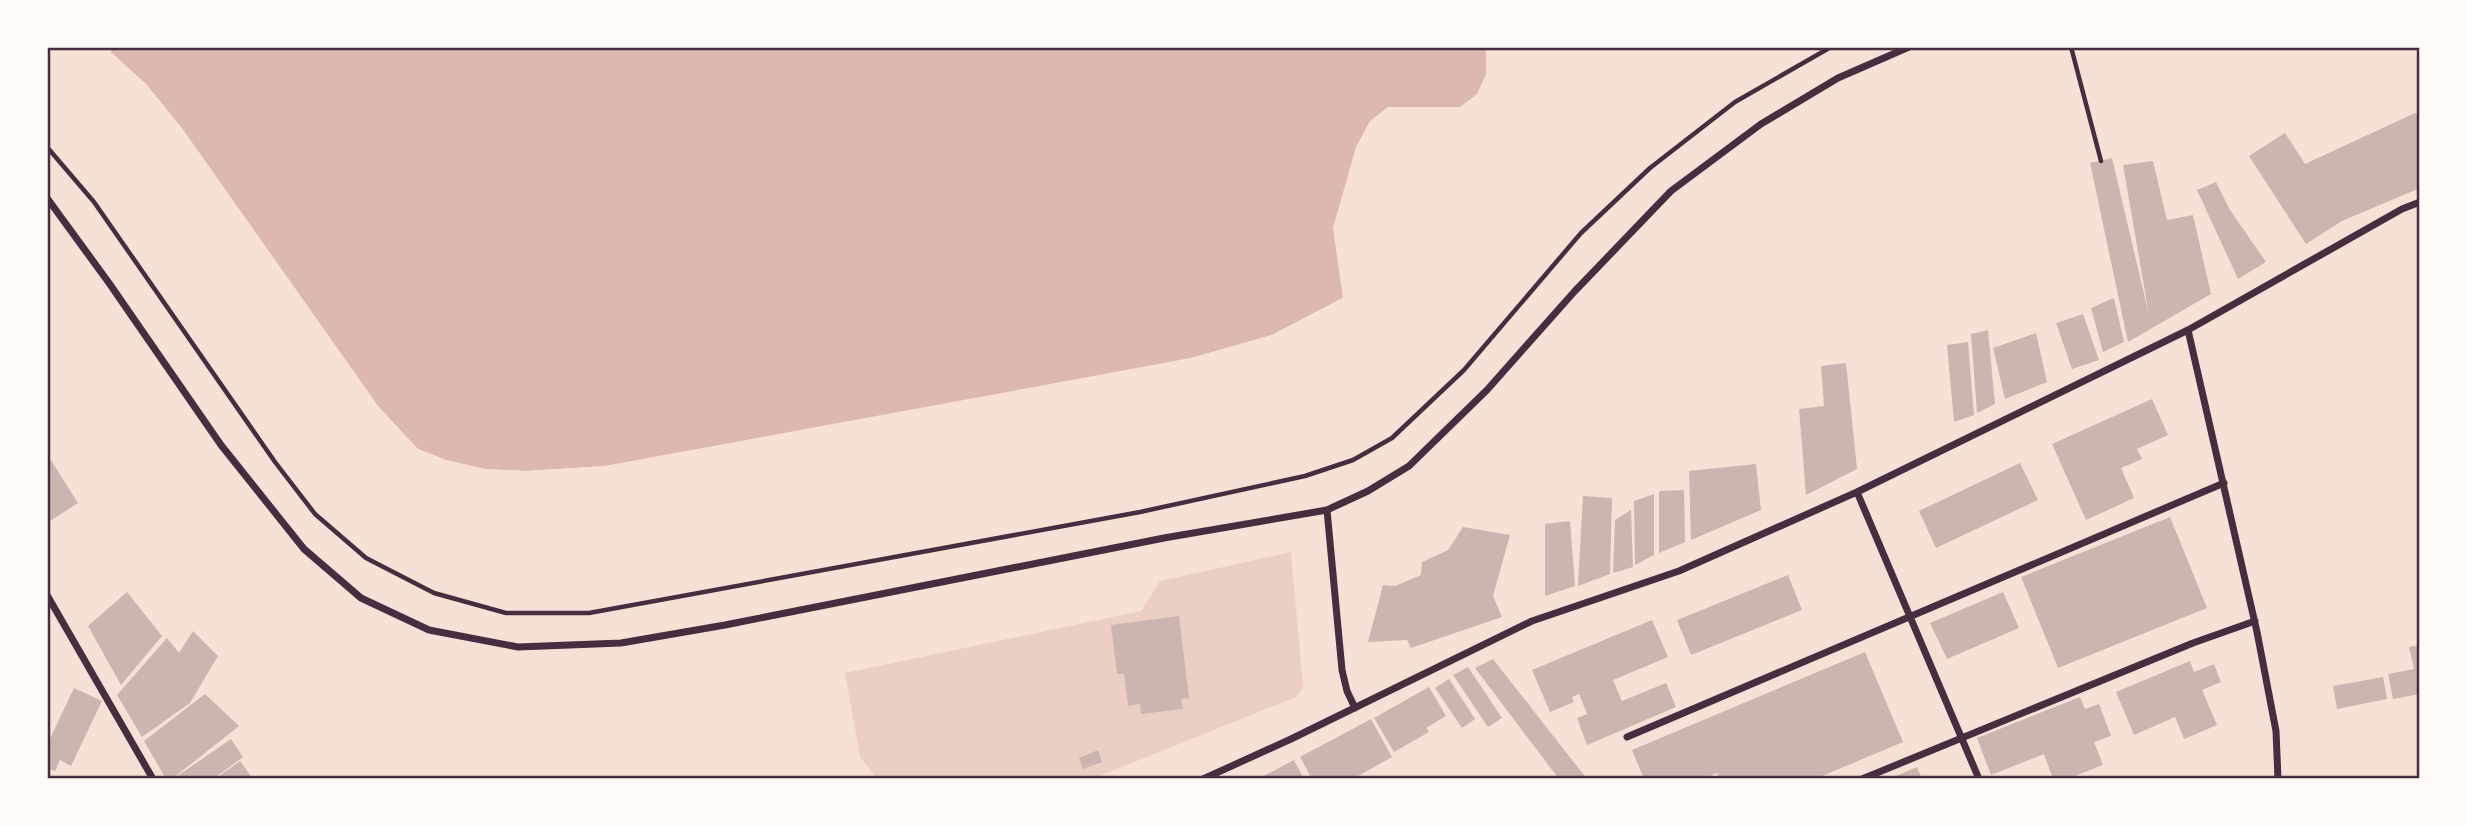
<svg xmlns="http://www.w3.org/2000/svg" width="2467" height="826" font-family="Karla,sans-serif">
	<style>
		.green { fill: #ebcfc5 }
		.water { fill: #dcb8b0 }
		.pier { fill: #f7e1d7 }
		.building { fill: #ccb4b1 }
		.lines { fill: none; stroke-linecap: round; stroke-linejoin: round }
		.path { stroke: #4a2c40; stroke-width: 4.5 }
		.minor { stroke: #4a2c40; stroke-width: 7 }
		.neatline { fill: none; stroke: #4a2c40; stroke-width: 2.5 }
	</style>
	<rect width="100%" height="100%" fill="#f7e1d7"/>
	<path class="green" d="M1291,552L1303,686L1300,693L1294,698L1092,779H877L860,757L845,673L1141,611L1160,581Z"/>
	<path class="water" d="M112,47H1486V74L1477,94L1460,107H1388L1370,121L1356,147L1333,228L1343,298L1272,335L1191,358L605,466L526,471L485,469L446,460L418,449L378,406L181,127L146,84L111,52Z"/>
	<path class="pier" d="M108,50L146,84L181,127L378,406L398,429L418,449L446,460L484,469L526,471L605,466L1071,382L1191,358L1272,335L1346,296V298L1274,338L1191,361L605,469L526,474L484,472L445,464L417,452L375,408L178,129L144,86L108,55Z"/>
	<path class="building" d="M2415,113L2420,117V188L2342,221L2306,244L2249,156L2285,133L2305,164Z
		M2112,158L2149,315L2123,165L2153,161L2167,220L2193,215L2211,294L2128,342L2090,163Z
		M2216,182L2230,210L2266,262L2238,279L2197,190Z
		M2114,298L2124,342L2103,352L2091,308Z
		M2083,314L2099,360L2072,369L2056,323Z
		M1988,330L1995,404L1977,413L1971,334Z
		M2036,333L2047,382L2005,399L1993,348Z
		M1968,342L1974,415L1954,422L1947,345Z
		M1846,363L1857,469L1806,495L1799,409L1824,406L1821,366Z
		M2152,399L2168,435L2137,449L2142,459L2121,468L2134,498L2086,520L2052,444Z
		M47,454L78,503L47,523Z
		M2020,463L2038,500L1936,548L1919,511Z
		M1756,464L1761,510L1691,540L1689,471Z
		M1684,490L1685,542L1659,553V491Z
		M1654,494V555L1635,565L1634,501Z
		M1583,496L1612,498L1610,574L1578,586Z
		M1631,510L1633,567L1613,573L1615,520Z
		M2170,517L2207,608L2058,668L2021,577Z
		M1570,521L1575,586L1545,596V524Z
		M1463,527L1510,535L1493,596L1502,617L1411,648L1407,640L1368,642L1383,585L1395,586L1421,575L1422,562L1448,550Z
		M1788,575L1802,610L1691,655L1677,620Z
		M127,592L162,636L121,685L88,626Z
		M2003,592L2019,628L1947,659L1930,623Z
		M1179,616L1189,698L1181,699L1183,709L1141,714L1140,704L1128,706L1124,674H1117L1111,625Z
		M1652,620L1668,657L1613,680L1622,701L1666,683L1676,707L1587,745L1577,718L1587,714L1579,694L1572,697L1574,702L1550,712L1532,670Z
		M193,631L218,656L190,703L142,737L117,695L167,638L179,653Z
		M2420,645V694L2393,699L2388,674L2414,669L2409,647Z
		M1865,652L1903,742L1815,779H1720L1717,773L1703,779H1644L1632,750Z
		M1493,659L1587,779H1559L1475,668Z
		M2190,661L2194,672L2214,664L2221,682L2202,690L2217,725L2184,739L2175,717L2134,735L2116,692Z
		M1468,667L1502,718L1488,727L1453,675Z
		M2383,677L2387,699L2337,709L2333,686Z
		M1449,679L1475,719L1462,728L1435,688Z
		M1429,687L1446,716L1426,728L1429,732L1394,752L1374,718Z
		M74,688L102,701L71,766L60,760L55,771L47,768V745Z
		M205,694L239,726L172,779H166L144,741Z
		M2080,697L2085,709L2099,704L2111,736L2094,742L2103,765L2067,779H2053L2044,754L1991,775L1977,738Z
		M1371,719L1392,757L1358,776L1359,779H1312L1300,757Z
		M231,739L243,757L213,779H173Z
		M1098,750L1102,762L1083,769L1079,758Z
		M1294,760L1304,779H1258Z
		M240,761L253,779H215Z
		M1917,767L1922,779H1889Z"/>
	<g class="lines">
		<path class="path" d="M2071,47L2101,161
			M47,147L94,202L275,462L315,514L366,558L434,593L506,613H589L1140,512L1305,476L1353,460L1392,438L1464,370L1581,233L1650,168L1735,102L1831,47"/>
		<path class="minor" d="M47,198L109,283L221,445L304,549L361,598L429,630L518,647L621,643L725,625L1164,538L1327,510L1368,491L1409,466L1487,390L1574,292L1671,191L1761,124L1838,78L1909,47
			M2188,330L2257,632L2276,731L2278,779
			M1857,492L1979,779
			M1327,510L1342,670L1347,691L1355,708
			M47,595L153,779
			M1627,737L2224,483
			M1203,779L1291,739L1532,621L1679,571L1857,492L2188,330L2402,209L2420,202
			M1862,779L2193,643L2255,621"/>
	</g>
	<rect width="2467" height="826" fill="none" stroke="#fffaf5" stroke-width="98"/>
	<rect x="49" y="49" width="2369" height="728" class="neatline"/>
</svg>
